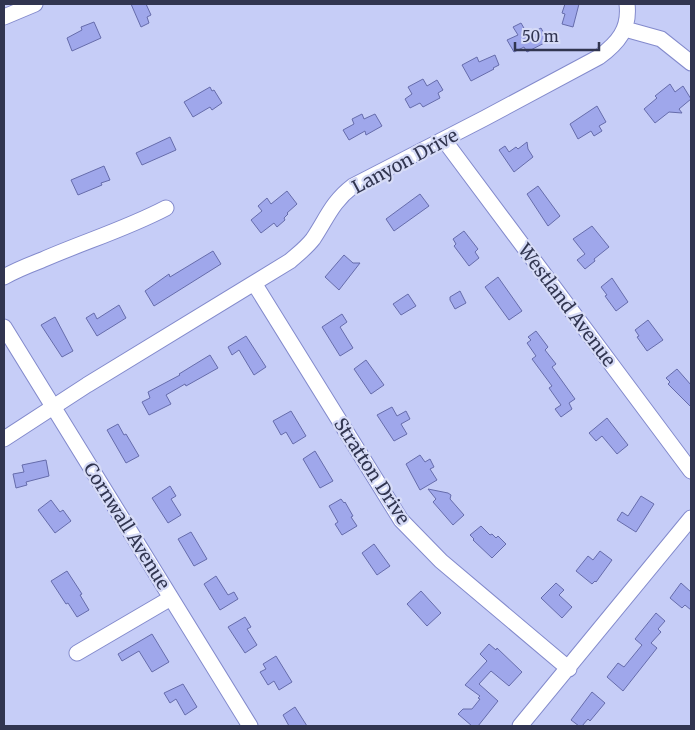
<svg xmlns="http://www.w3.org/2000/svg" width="695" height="730" font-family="Merriweather,serif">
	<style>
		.building { fill: #9fa7eb; stroke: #666cab }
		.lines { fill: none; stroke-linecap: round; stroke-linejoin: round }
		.minor-casing { stroke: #838acc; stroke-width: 17 }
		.minor { stroke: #fff; stroke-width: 15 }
		.labels { text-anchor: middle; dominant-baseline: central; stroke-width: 4.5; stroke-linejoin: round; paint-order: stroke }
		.street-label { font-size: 18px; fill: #313550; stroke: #d6dbf7 }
	</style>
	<rect width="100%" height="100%" fill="#c6cdf7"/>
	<path class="building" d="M131,4H146L151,15L147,17L149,23L141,27Z
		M565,4H579L573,27L562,24L565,14L562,13Z
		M94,22L101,38L72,51L67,38L82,30L81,27Z
		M521,23L528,35L541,28L548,41L527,52L524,47L514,52L507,40L518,35L513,27Z
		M495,55L499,65L493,68L494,69L471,81L462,65L477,57L479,62Z
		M423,79L427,86L437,80L443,90L438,93L440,98L423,107L420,103L410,108L405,99L412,94L408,87Z
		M670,84L675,92L683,86L691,99L679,109L682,113L669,112L655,123L644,109L657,98L655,96Z
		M210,87L212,91L214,90L222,103L212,110L210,107L193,117L184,102Z
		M597,106L606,122L599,126L602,131L594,136L591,131L578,139L570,124Z
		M362,114L364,119L375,114L382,126L366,135L365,131L349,140L343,130L354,124L352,119Z
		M170,137L176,150L142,165L136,153Z
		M527,142L528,149L533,157L514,172L499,150L505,146L509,152L516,147L518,149Z
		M104,166L110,180L101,183L102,185L78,195L71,180Z
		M538,186L560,216L548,226L527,194Z
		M287,191L297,204L287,213L288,214L284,218L285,220L277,227L274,223L261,233L251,220L262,211L258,206L267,198L271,204Z
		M420,194L429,206L394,231L386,219Z
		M592,226L609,247L594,259L595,261L585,269L577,260L585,254L573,239Z
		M464,231L478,249L475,252L479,258L469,266L454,246L456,244L453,239Z
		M213,251L221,264L154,306L145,291L169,274L170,277Z
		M344,255L353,263H360L339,290L325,277Z
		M498,277L522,311L509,320L485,287Z
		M612,278L628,302L616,311L605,296L607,295L601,287Z
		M460,291L466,303L455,309L450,300V297Z
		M408,294L416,306L401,315L393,304Z
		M119,305L126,318L97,336L86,318L94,313L97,319Z
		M342,314L347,322L340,327L353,348L340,356L322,327Z
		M55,317L73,351L62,357L41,325Z
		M648,320L663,340L647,351L637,337L639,336L635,330Z
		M536,331L548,347L545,350L556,364L552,367L575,399L569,403L572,409L561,417L555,409L561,405L549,388L552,386L532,359L536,356L527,343L531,340L528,337Z
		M246,336L266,367L254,375L239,350L232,355L228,347Z
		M210,355L218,368L186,386L185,384L166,395L171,404L149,415L142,402L150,398L148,392L180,375L179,374Z
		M366,360L384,385L371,394L354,369Z
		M677,369L691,385V407L668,384L670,382L666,378Z
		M392,407L397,416L406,411L410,419L401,424L407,434L394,441L377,415Z
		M291,411L306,436L293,444L286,432L281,435L273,421Z
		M607,418L628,445L617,454L602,436L596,441L589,433Z
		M118,424L124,435L126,434L139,456L126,463L107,430Z
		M315,451L333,481L320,488L303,459Z
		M420,455L425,462L430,459L434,467L430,469L437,480L420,490L406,464Z
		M46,460L49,476L26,482L27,485L16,488L13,474L24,472L22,465Z
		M170,486L176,496L171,499L181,515L168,523L152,498Z
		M428,489L448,493L451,495L450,499L464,515L453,525L433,502L436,499Z
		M641,496L654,504L636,532L617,520L622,512L628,516Z
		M341,499L344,503L345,502L353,516L351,517L357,526L342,535L335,524L338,522L329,506Z
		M51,500L60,512L63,510L71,521L55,533L38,510Z
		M481,526L490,535L492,534L496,538L498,536L506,544L492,558L473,540L474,539L470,535Z
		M191,532L207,559L194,566L178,539Z
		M374,544L390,566L377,575L362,553Z
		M600,551L612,560L596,582L595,581L592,584L576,571L588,556L593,560Z
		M67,571L82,594L80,595L89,610L77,617L68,603L66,604L51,581Z
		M216,576L228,595L234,592L238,599L220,610L204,584Z
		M556,583L564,590L559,595L572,607L562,618L541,598Z
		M681,583L691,592V610L685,605L682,608L670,598Z
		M421,591L441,613L427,626L407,604Z
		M656,613L665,621L658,629L661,632L651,643L657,648L623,691L607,677L618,663L624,667L642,645L635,639Z
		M245,617L251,627L247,629L257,645L245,653L228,627Z
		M152,634L169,662L152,672L139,651L122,661L118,654Z
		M489,644L496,650L497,648L522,672L509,686L491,671L479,684L498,701L478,726H472L458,714L463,709H472L480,699L478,698L480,696L465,685L487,661L480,654Z
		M276,656L292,682L279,690L274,681L268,685L260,672L266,669L263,664Z
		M183,684L197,707L185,715L176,699L170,703L164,693Z
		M592,692L605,703L590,721L588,719L582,726H579L571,720Z
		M295,707L307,726H289L283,715Z"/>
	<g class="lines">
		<g class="minor-casing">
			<path id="minor" d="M4,17L35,4
				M625,29L661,39L691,63
				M444,140L691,471
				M4,277C16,270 29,265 42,260C83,242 126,229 166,208
				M254,283L401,520L441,561L569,669
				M4,327L250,726
				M4,439L87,385L290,261C298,254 306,248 313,239C327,218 332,202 353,186L485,118L599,57C618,43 630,29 627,4
				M77,653L171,598
				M520,726L691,518"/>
		</g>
		<use href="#minor" class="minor"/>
	</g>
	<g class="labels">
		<g class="street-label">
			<text transform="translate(405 161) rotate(-28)">Lanyon Drive</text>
			<text transform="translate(567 305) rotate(53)">Westland Avenue</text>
			<text transform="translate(372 471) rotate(57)">Stratton Drive</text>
			<text transform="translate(127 526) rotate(58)">Cornwall Avenue</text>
		</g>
	</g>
	<rect width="695" height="730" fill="none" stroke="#313550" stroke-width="10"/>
	<path d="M515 42v8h84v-8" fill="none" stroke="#313550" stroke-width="2.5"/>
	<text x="522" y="42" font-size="15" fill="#313550" stroke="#d6dbf7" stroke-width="4" paint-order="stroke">50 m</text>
</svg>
